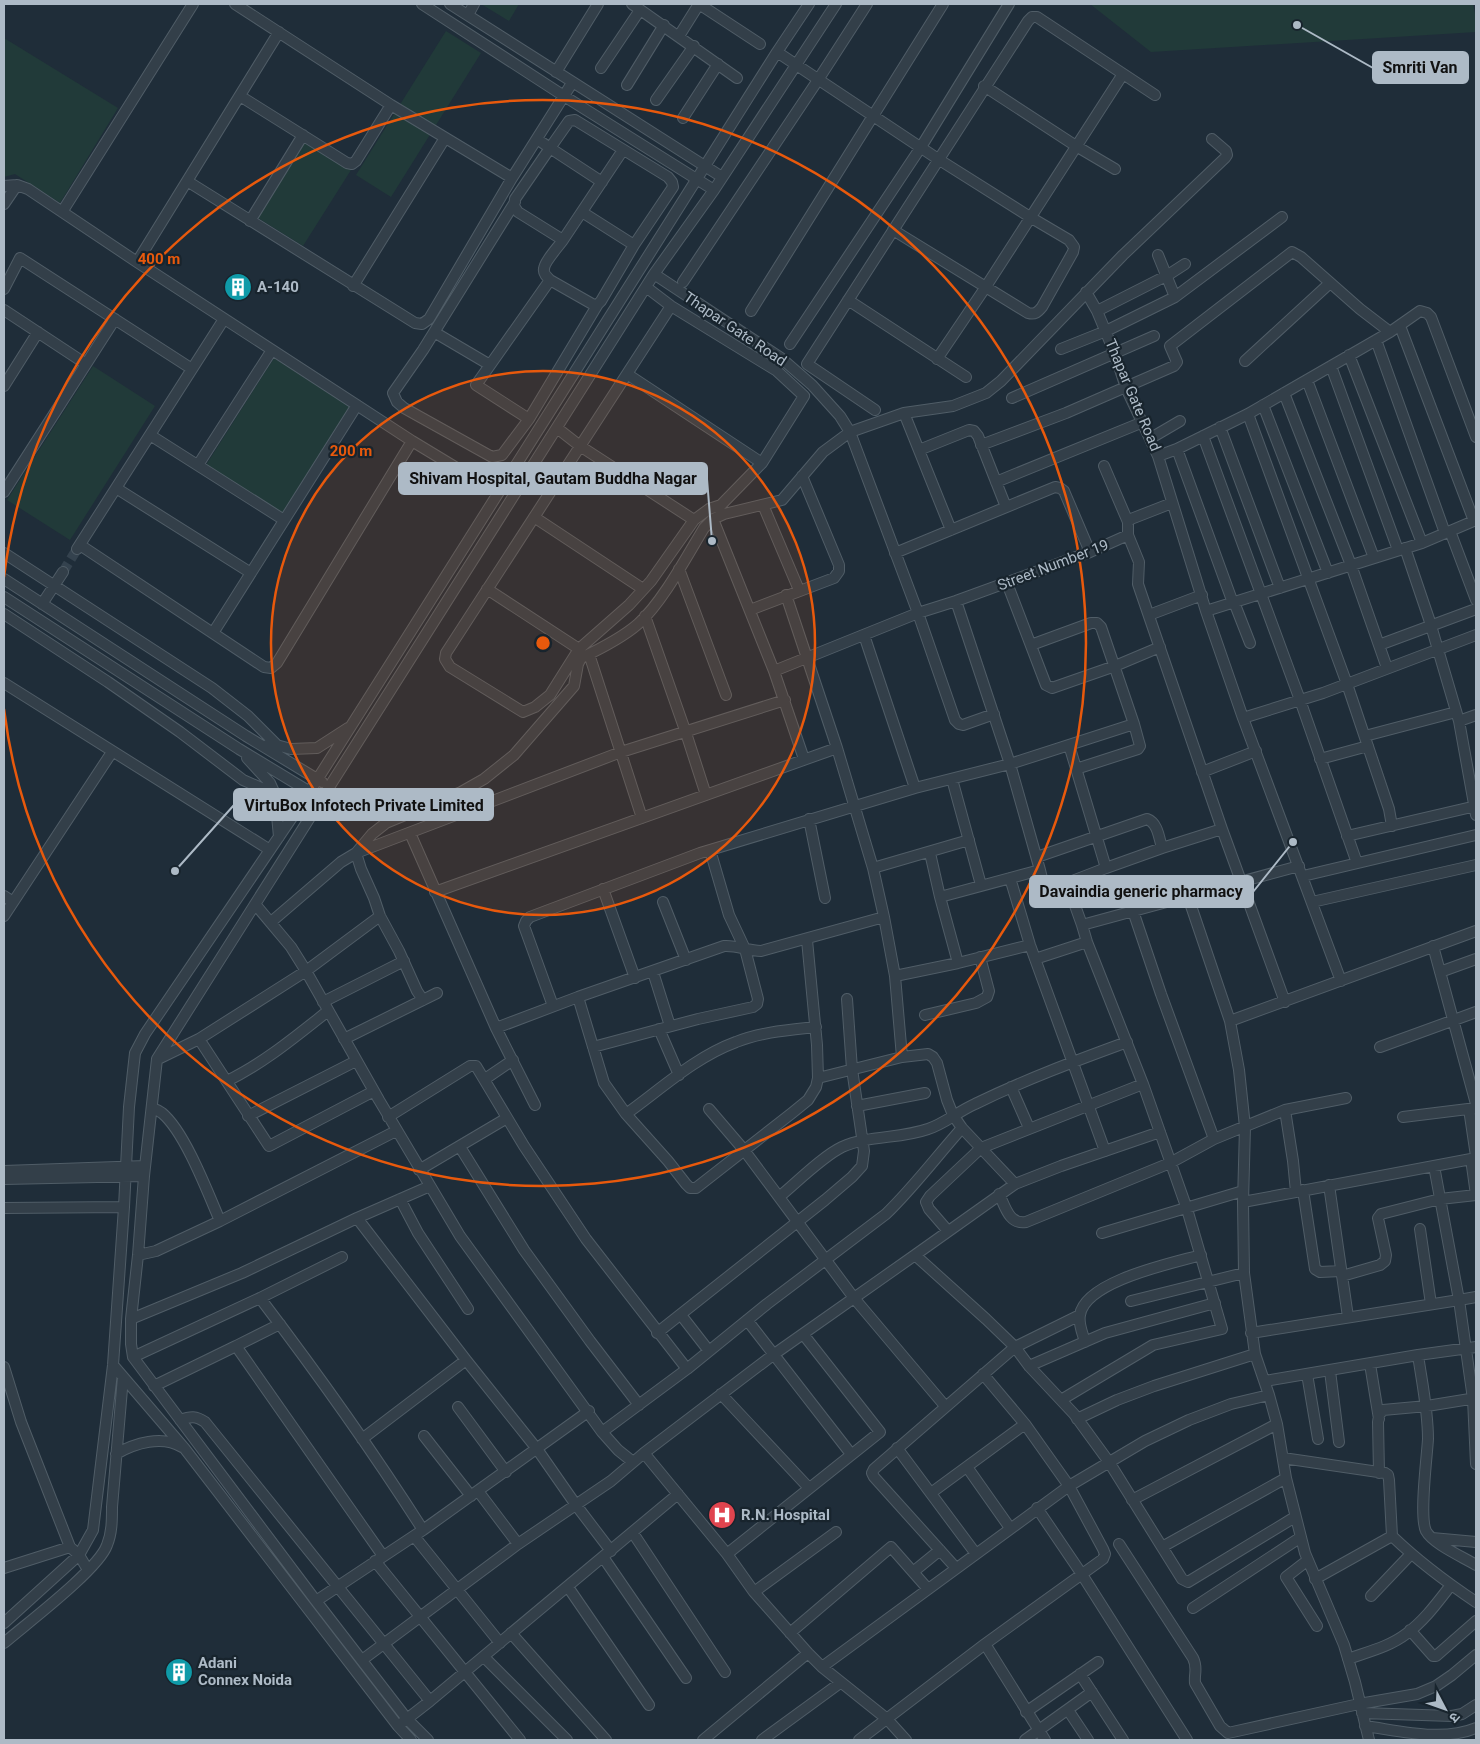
<svg xmlns="http://www.w3.org/2000/svg" width="1480" height="1744" font-family="Roboto,'Noto Sans Devanagari',sans-serif">
	<style>
		.green { fill: #213a39 }
		.lines { fill: none; stroke-linecap: round; stroke-linejoin: round }
		.minor-tunnel { stroke: #34424e; stroke-width: 10; stroke-dasharray: 10 5; stroke-linecap: butt }
		.minor-casing { stroke: #505d67; stroke-width: 12 }
		.minor { stroke: #333f49; stroke-width: 10 }
		.ring { fill: none; stroke: #e8590c; stroke-width: 2.5 }
		.labels { text-anchor: middle; dominant-baseline: central; stroke-width: 4.5; stroke-linejoin: round; paint-order: stroke }
		.poi-label { font-size: 15px; font-weight: bold; fill: #adbac6; stroke: #18242d; text-anchor: start }
		.street-label { font-size: 15px; fill: #adbac6; stroke: #18242d }
		.centre { fill: #e8590c; stroke: #18242d; stroke-width: 2.5 }
		.ring-label { font-size: 15px; text-anchor: middle; font-weight: bold; fill: #e8590c; stroke: #18242d; stroke-width: 4.5; stroke-linejoin: round; paint-order: stroke }
		.leader { fill: none; stroke: #adbac6; stroke-width: 2 }
		.callout-dot { fill: #adbac6; stroke: #18242d; stroke-width: 2 }
		.callout { fill: #adbac6; stroke: #adbac6; stroke-width: 2 }
		.callout-label { font-size: 16px; text-anchor: middle; font-weight: bold; fill: #111 }
	</style>
	<rect width="100%" height="100%" fill="#1f2d39"/>
	<path class="green" d="M481,4H519L509,21Z
		M1090,4H1473L1476,18V32L1151,52Z
		M446,31L481,53L391,197L356,175Z
		M4,38L118,108L60,203L15,174L4,177Z
		M305,142L351,170L303,246L258,218Z
		M274,358L350,407L282,513L206,465Z
		M93,366L155,406L70,540L7,500Z"/>
	<g class="lines">
		<path class="minor-tunnel" d="M63,572L77,549"/>
		<g class="minor-casing">
			<path id="minor" d="M235,4L391,105L512,178
				M422,4L564,96L714,190
				M450,4L722,177
				M632,4L737,78
				M699,4L760,44
				M468,15L474,4
				M679,36L699,4
				M777,52L938,159L1030,217L1069,240L1074,247L1073,252L1042,307C1038,312 1035,315 1028,313L893,230
				M601,68L640,10
				M556,72L598,4
				M627,85L664,25
				M984,86L1076,146L1115,169
				M240,96L347,163L352,164L356,161L391,105
				M656,100L694,46
				M683,118L718,64
				M537,139L550,148L515,199L514,206L518,212L563,240C559,246 544,262 544,269C543,273 547,277 550,280L594,305L598,304L601,301L634,245L673,187L672,182L668,177L575,120L569,121L550,148L602,182
				M187,181L415,323L422,324L429,319L512,178L572,83
				M4,186L17,185L28,189L137,262L412,441L498,493
				M515,202L423,350L393,393L397,402L404,408L492,457L502,455L529,419L598,304
				M4,204L17,185
				M62,212L193,4
				M582,212L634,245
				M250,221L303,135
				M563,240L623,150
				M1158,255L1175,297
				M137,262L279,32
				M654,274L781,358L812,385L840,416L850,432L918,613L955,720L959,724L963,725L994,714
				M683,282L818,80L867,4
				M353,286L445,138
				M646,287L671,306L777,371L804,396L762,463L721,505L709,509L694,520L651,581L629,605L579,649L550,695L535,707L523,712L450,667L445,659L446,653L671,306
				M4,289L20,258L192,369
				M1086,292L1097,311L1115,354L1126,388L1158,456L1206,611L1243,718L1341,981
				M848,300L966,377
				M4,310L86,364
				M751,311L943,4
				M1097,311L1168,275L1185,264
				M1400,326L1474,521
				M434,332L490,365
				M1376,340L1445,533
				M790,344L921,147L1009,4
				M1061,349L1106,331L1175,297L1282,217
				M1349,355L1422,543
				M937,359L985,288L1123,74
				M1245,361L1330,283
				M1331,366L1398,550
				M627,374L762,463
				M1307,380L1374,558
				M4,386L38,332
				M1284,393L1351,565L1387,668
				M1012,398L1154,336
				M1263,405L1328,573
				M875,410L807,364L1028,21L1032,17H1037L1155,95
				M904,413L951,530
				M1248,414L1347,684L1389,809L1392,826
				M529,419L476,385L550,280
				M1220,427L1280,588
				M557,428L580,446L694,520
				M150,435L284,520
				M1203,436L1300,700L1357,863
				M1151,438L1180,421
				M981,445L1066,413L1174,366L1177,362L1170,346L1292,252L1301,257L1360,309L1390,332
				M1177,449L1233,603
				M919,450L969,430L974,431L978,436L1006,507
				M1158,456L1177,449L1248,414L1390,332L1420,311L1427,313L1431,317L1476,437
				M198,465L272,350
				M1104,466L1128,522
				M996,482L1143,422
				M116,488L251,573
				M4,492L115,319
				M763,505L799,590
				M534,517L643,589
				M713,519L774,671L804,759
				M1450,531L1476,600
				M1128,535L1139,562L1138,584L1140,590L1222,829L1285,1002
				M80,545L264,667L271,668L277,663L412,441
				M1405,548L1429,619L1459,721L1476,815
				M77,549L224,319
				M4,553L212,688L248,716L276,744
				M895,553L1055,487L1060,488L1064,491L1090,552
				M679,569L726,695
				M4,579L246,736L322,782
				M1007,583L1046,685L1052,688L1115,666L1160,647
				M487,589L579,649
				M4,597L239,749L315,795
				M1234,602L1250,643
				M42,604L63,572
				M750,610L834,578L839,571V565L802,476
				M1206,611L1422,543L1476,520
				M4,614L108,682L180,732L243,780L275,794
				M1149,615L1202,595
				M645,616L686,733L706,795
				M213,633L357,405
				M1379,645L1476,609
				M589,654L642,818
				M774,671L918,613L956,601L1090,552L1128,535V522L1131,519L1172,503
				M4,683L270,850
				M1243,718L1323,693L1476,635
				M1459,721L1476,715
				M1365,736L1456,712
				M269,743L291,749L317,748L348,728
				M1069,745L1106,868L1162,848L1222,829
				M247,758L270,783L275,794L279,837
				M1320,759L1368,746
				M1076,769L1138,749L1140,746L1134,724
				M1202,772L1256,751
				M952,779L981,885
				M915,788L1010,764L1134,724L1101,627L1097,623H1091L1031,645
				M809,819L825,898
				M410,833L496,1028L535,1105
				M1347,836L1476,806
				M930,853L940,897L958,963
				M1037,857L1147,819C1158,823 1159,838 1162,848
				M873,868L969,840
				M1040,870C1045,892 1047,889 1067,883L1082,925
				M1303,876L1476,835
				M1010,878L1030,945L1105,1151
				M1067,883L1106,868
				M603,889L635,978
				M435,892L837,748
				M4,896L13,902
				M940,897L1040,870L1010,764L956,601
				M1188,897L1230,1021
				M663,902L686,960
				M1312,902L1476,865
				M255,904L291,947L306,971L379,1100L460,1236L602,1432L618,1450L633,1462
				M1133,911L1161,994L1214,1139
				M4,916L112,752
				M884,917L895,976L902,1057
				M271,922L341,862L356,853L621,752L785,700
				M1433,946L1476,1104
				M1035,959L1087,942
				M653,972L670,1026
				M1440,972L1476,959
				M895,976L958,963L1030,945
				M578,997L604,1083L626,1114L668,1161L686,1184L690,1188H696L792,1113L808,1100L816,1087L818,1078L817,1045L807,940
				M423,1000L417,991L399,951L380,916L374,898L361,869L356,853L372,834L386,823L461,792L484,779L514,755L574,686L578,664L581,658C600,649 622,638 638,624C662,603 687,556 704,528L713,519L724,514L782,500L823,452L850,432L904,413L953,406L986,393L1001,381L1123,255L1225,158L1227,155L1226,151L1212,139
				M323,1002L404,961
				M553,1006L524,926L526,921L530,917L700,853L915,788L864,635
				M925,1015L976,1003L987,997L989,991L980,957
				M496,1028L578,997L724,946C737,945 748,951 761,951L884,917L873,868L837,748L786,595
				M659,1029L679,1075
				M199,1039L269,1146L374,1091
				M344,1039L437,993
				M593,1047L698,1019L753,1007L757,1004L758,999L745,949L729,915L710,850
				M1380,1047L1476,1012
				M158,1059L199,1039L306,971L380,916
				M818,1078L902,1057L928,1054L933,1057L937,1063L947,1100L953,1115L962,1128L1015,1184
				M485,1079L513,1060
				M227,1081C264,1063 295,1037 328,1011
				M1011,1087L1029,1128
				M857,1106L925,1093
				M152,1108C155,1109 159,1111 162,1113C185,1132 208,1193 220,1221
				M709,1109L744,1150L854,1298L945,1406
				M1469,1109L1476,1156
				M1285,1110L1293,1161L1296,1192
				M626,1114C661,1089 695,1057 736,1042C761,1032 789,1030 816,1027
				M248,1116L356,1061
				M388,1117L470,1066H476L524,1146L586,1239L687,1369
				M1403,1117L1476,1108
				M460,1147L524,1250L590,1341L639,1405
				M1475,1158L1471,1159L1476,1195
				M419,1170L507,1118
				M4,1171L145,1166
				M4,1179L144,1176
				M1329,1185L1348,1317
				M1303,1190L1315,1269L1320,1272L1341,1271
				M999,1194C1005,1206 1009,1225 1026,1222L1170,1163L1214,1139L1285,1110L1346,1098
				M779,1197C796,1183 823,1156 842,1147C869,1135 900,1139 928,1129C944,1124 959,1111 975,1104C1024,1080 1075,1061 1127,1042
				M400,1199L418,1233L468,1309
				M1243,1202L1471,1159
				M4,1208L124,1207
				M357,1218L466,1360L537,1449L576,1505L611,1551
				M1420,1229L1431,1304
				M948,1231L929,1209L926,1202L930,1196L981,1148L1143,1084
				M1102,1233L1243,1191
				M138,1255L156,1251L220,1221L396,1131
				M915,1255L1015,1184L1061,1166L1160,1132
				M1342,1276L1380,1265L1385,1261L1386,1255L1378,1218L1381,1214L1440,1199L1476,1195
				M1476,1297L1459,1300L1473,1399L1476,1464
				M260,1298C317,1373 372,1450 423,1530
				M1131,1301L1244,1273
				M681,1315L709,1351
				M131,1319L242,1273L357,1218L430,1186
				M747,1320L851,1454
				M657,1333L825,1200L852,1177L862,1166L864,1151L852,1069L847,999
				M1251,1333L1459,1300L1434,1166
				M1085,1342C1083,1334 1078,1324 1080,1315C1085,1281 1173,1263 1201,1255
				M236,1346L280,1324
				M1418,1355C1422,1383 1428,1410 1428,1439C1427,1457 1419,1517 1426,1531C1433,1544 1463,1557 1476,1565
				M133,1357L260,1298L342,1257
				M1370,1364L1379,1419
				M113,1365L185,1449L398,1726L411,1740
				M1029,1366L1105,1333L1215,1303
				M4,1367L21,1422L70,1547
				M1330,1371L1339,1442
				M1307,1374L1318,1439
				M1265,1381L1418,1355L1476,1347
				M154,1386L236,1346L383,1556
				M721,1394L809,1488
				M1061,1400L1153,1345L1222,1329L1187,1209L1143,1084L1087,942L1082,925L1299,866
				M458,1407L506,1472
				M1077,1419L1117,1400L1154,1386L1255,1354
				M180,1420C191,1416 196,1416 205,1422L430,1701
				M602,1432L687,1369L767,1304L886,1214C913,1188 937,1156 962,1128
				M424,1436L471,1496
				M362,1439L466,1360
				M897,1448L976,1554
				M644,1453L727,1554L754,1592L808,1653L822,1667L887,1719L906,1740
				M116,1454C135,1443 162,1435 182,1447
				M1283,1458L1385,1473L1388,1475L1389,1480L1392,1536
				M967,1467L1010,1528
				M1379,1473L1378,1422L1379,1415L1383,1410L1427,1406L1476,1398
				M478,1491L518,1544
				M931,1493L1025,1424L983,1374
				M1132,1500L1277,1424
				M1037,1508L1081,1573L1187,1740
				M633,1533L725,1672
				M414,1536L500,1643
				M1432,1538L1476,1542
				M1119,1544L1193,1658C1198,1668 1194,1673 1195,1683L1220,1726L1228,1733L1359,1704L1417,1694L1436,1686L1452,1675L1476,1655
				M1162,1547L1182,1579L1188,1582L1295,1517
				M727,1554L880,1432L803,1334
				M603,1557L686,1678
				M1308,1560L1286,1577L1317,1626
				M375,1561L520,1740
				M4,1568L70,1547L79,1555L88,1570
				M956,1568L874,1477L872,1473L874,1469L1015,1347L1080,1315
				M913,1572L940,1550
				M1315,1579L1392,1536C1418,1561 1446,1582 1476,1602
				M568,1587L649,1705
				M754,1592L836,1532
				M1371,1596L1411,1554
				M316,1601L423,1530L589,1411
				M1193,1608L1301,1537
				M4,1623L79,1555L93,1530L113,1365L124,1207L129,1107L135,1053L145,1034L310,791L777,52L809,4
				M1410,1630L1433,1656H1436L1476,1621
				M511,1633L606,1740
				M790,1633L891,1547L928,1589
				M4,1643C26,1624 99,1569 107,1545C112,1533 112,1520 112,1507L123,1377
				M985,1644L1045,1740
				M484,1657L567,1740
				M1348,1659C1367,1652 1389,1647 1406,1634C1424,1621 1437,1603 1451,1585
				M362,1660L518,1544L611,1481L644,1453L773,1355L915,1255L986,1319L1015,1347L1029,1366L1074,1414L1109,1462L1162,1547L1286,1478
				M822,1667L1069,1486L1145,1441L1189,1420L1231,1404L1269,1395
				M1080,1674L1123,1740
				M1068,1710L1088,1740
				M1026,1712L1098,1662
				M1362,1713L1452,1716L1462,1714L1476,1705
				M403,1722L430,1701L678,1494
				M1365,1726C1401,1731 1442,1742 1476,1728
				M428,1740L407,1719L316,1601L133,1357L131,1344V1319L138,1255L144,1176L157,1059L654,274L714,190L836,4
				M703,1740L808,1653
				M762,1740L840,1683
				M859,1740L985,1644L1103,1559L1105,1554L1103,1549L1069,1486L1025,1424
				M1025,1740L1092,1692
				M1369,1740L1355,1682L1344,1645L1305,1553L1286,1478L1277,1424L1269,1395L1255,1354L1244,1273L1243,1202L1245,1127L1239,1070L1230,1021L1476,931"/>
		</g>
		<use href="#minor" class="minor"/>
	</g>
	<circle cx="543" cy="643" r="272" fill="#e8590c" fill-opacity=".12"/>
	<g class="ring">
		<circle cx="543" cy="643" r="272"/>
		<path d="M4 577A543 543 0 1 1 4 709"/>
	</g>
	<defs>
		<g id="building-disc" transform="scale(1.4375)"><circle r="9.5" fill="#0f9aa8" stroke="#18242d"/><path d="M-4-6H4V6H1V3H-1V6H-4ZM-2.5-4.3h1.7v1.8h-1.7ZM.8-4.3h1.7v1.8H.8ZM-2.5-1h1.7V.8h-1.7ZM.8-1h1.7V.8H.8Z" fill="#fff"/></g>
		<g id="hospital-disc" transform="scale(1.4375)"><circle r="9.5" fill="#e0444e" stroke="#18242d"/><path d="M-5-5h3v3.5h4V-5h3V5h-3V1.5h-4V5h-3Z" fill="#fff"/></g>
	</defs>
	<g fill-rule="evenodd">
		<use href="#building-disc" x="238" y="287"/>
		<use href="#hospital-disc" x="722" y="1515"/>
		<use href="#building-disc" x="179" y="1672"/>
	</g>
	<g class="labels">
		<g class="poi-label">
			<text x="257" y="287">A-140</text>
			<text x="741" y="1515">R.N. Hospital</text>
			<text x="198" y="1663">Adani<tspan x="198" dy="17">Connex Noida</tspan></text>
		</g>
		<g class="street-label">
			<text transform="translate(735 329) rotate(34)">Thapar Gate Road</text>
			<text transform="translate(1133 395) rotate(67)">Thapar Gate Road</text>
			<text transform="translate(1053 565) rotate(-21)">Street Number 19</text>
		</g>
	</g>
	<circle cx="543" cy="643" r="8" class="centre"/>
	<g class="ring-label">
		<text x="159" y="264">400 m</text>
		<text x="351" y="456">200 m</text>
	</g>
	<path class="leader" d="M1297 25L1373 68M712 541L707 479M175 871L234 805M1293 842L1253 892"/>
	<g class="callout-dot">
		<circle cx="1297" cy="25" r="5"/>
		<circle cx="712" cy="541" r="5"/>
		<circle cx="175" cy="871" r="5"/>
		<circle cx="1293" cy="842" r="5"/>
	</g>
	<g class="callout">
		<rect x="1373" y="52" width="95" height="31" rx="5"/>
		<rect x="399" y="463" width="308" height="31" rx="5"/>
		<rect x="234" y="789" width="259" height="31" rx="5"/>
		<rect x="1030" y="876" width="223" height="31" rx="5"/>
	</g>
	<g class="callout-label">
		<text x="1420" y="73">Smriti Van</text>
		<text x="553" y="484">Shivam Hospital, Gautam Buddha Nagar</text>
		<text x="364" y="811">VirtuBox Infotech Private Limited</text>
		<text x="1141" y="897">Davaindia generic pharmacy</text>
	</g>
	<rect width="1480" height="1744" fill="none" stroke="#adbac6" stroke-width="10"/>
	<g transform="translate(1445 1709) rotate(131)" stroke="#18242d" stroke-width="4" paint-order="stroke">
	<path d="M0-4L9 19L0 12L-9 19Z" fill="#adbac6"/>
	<text y="-8" font-size="14" font-weight="bold" text-anchor="middle" fill="#adbac6">उ</text>
	</g>
</svg>
